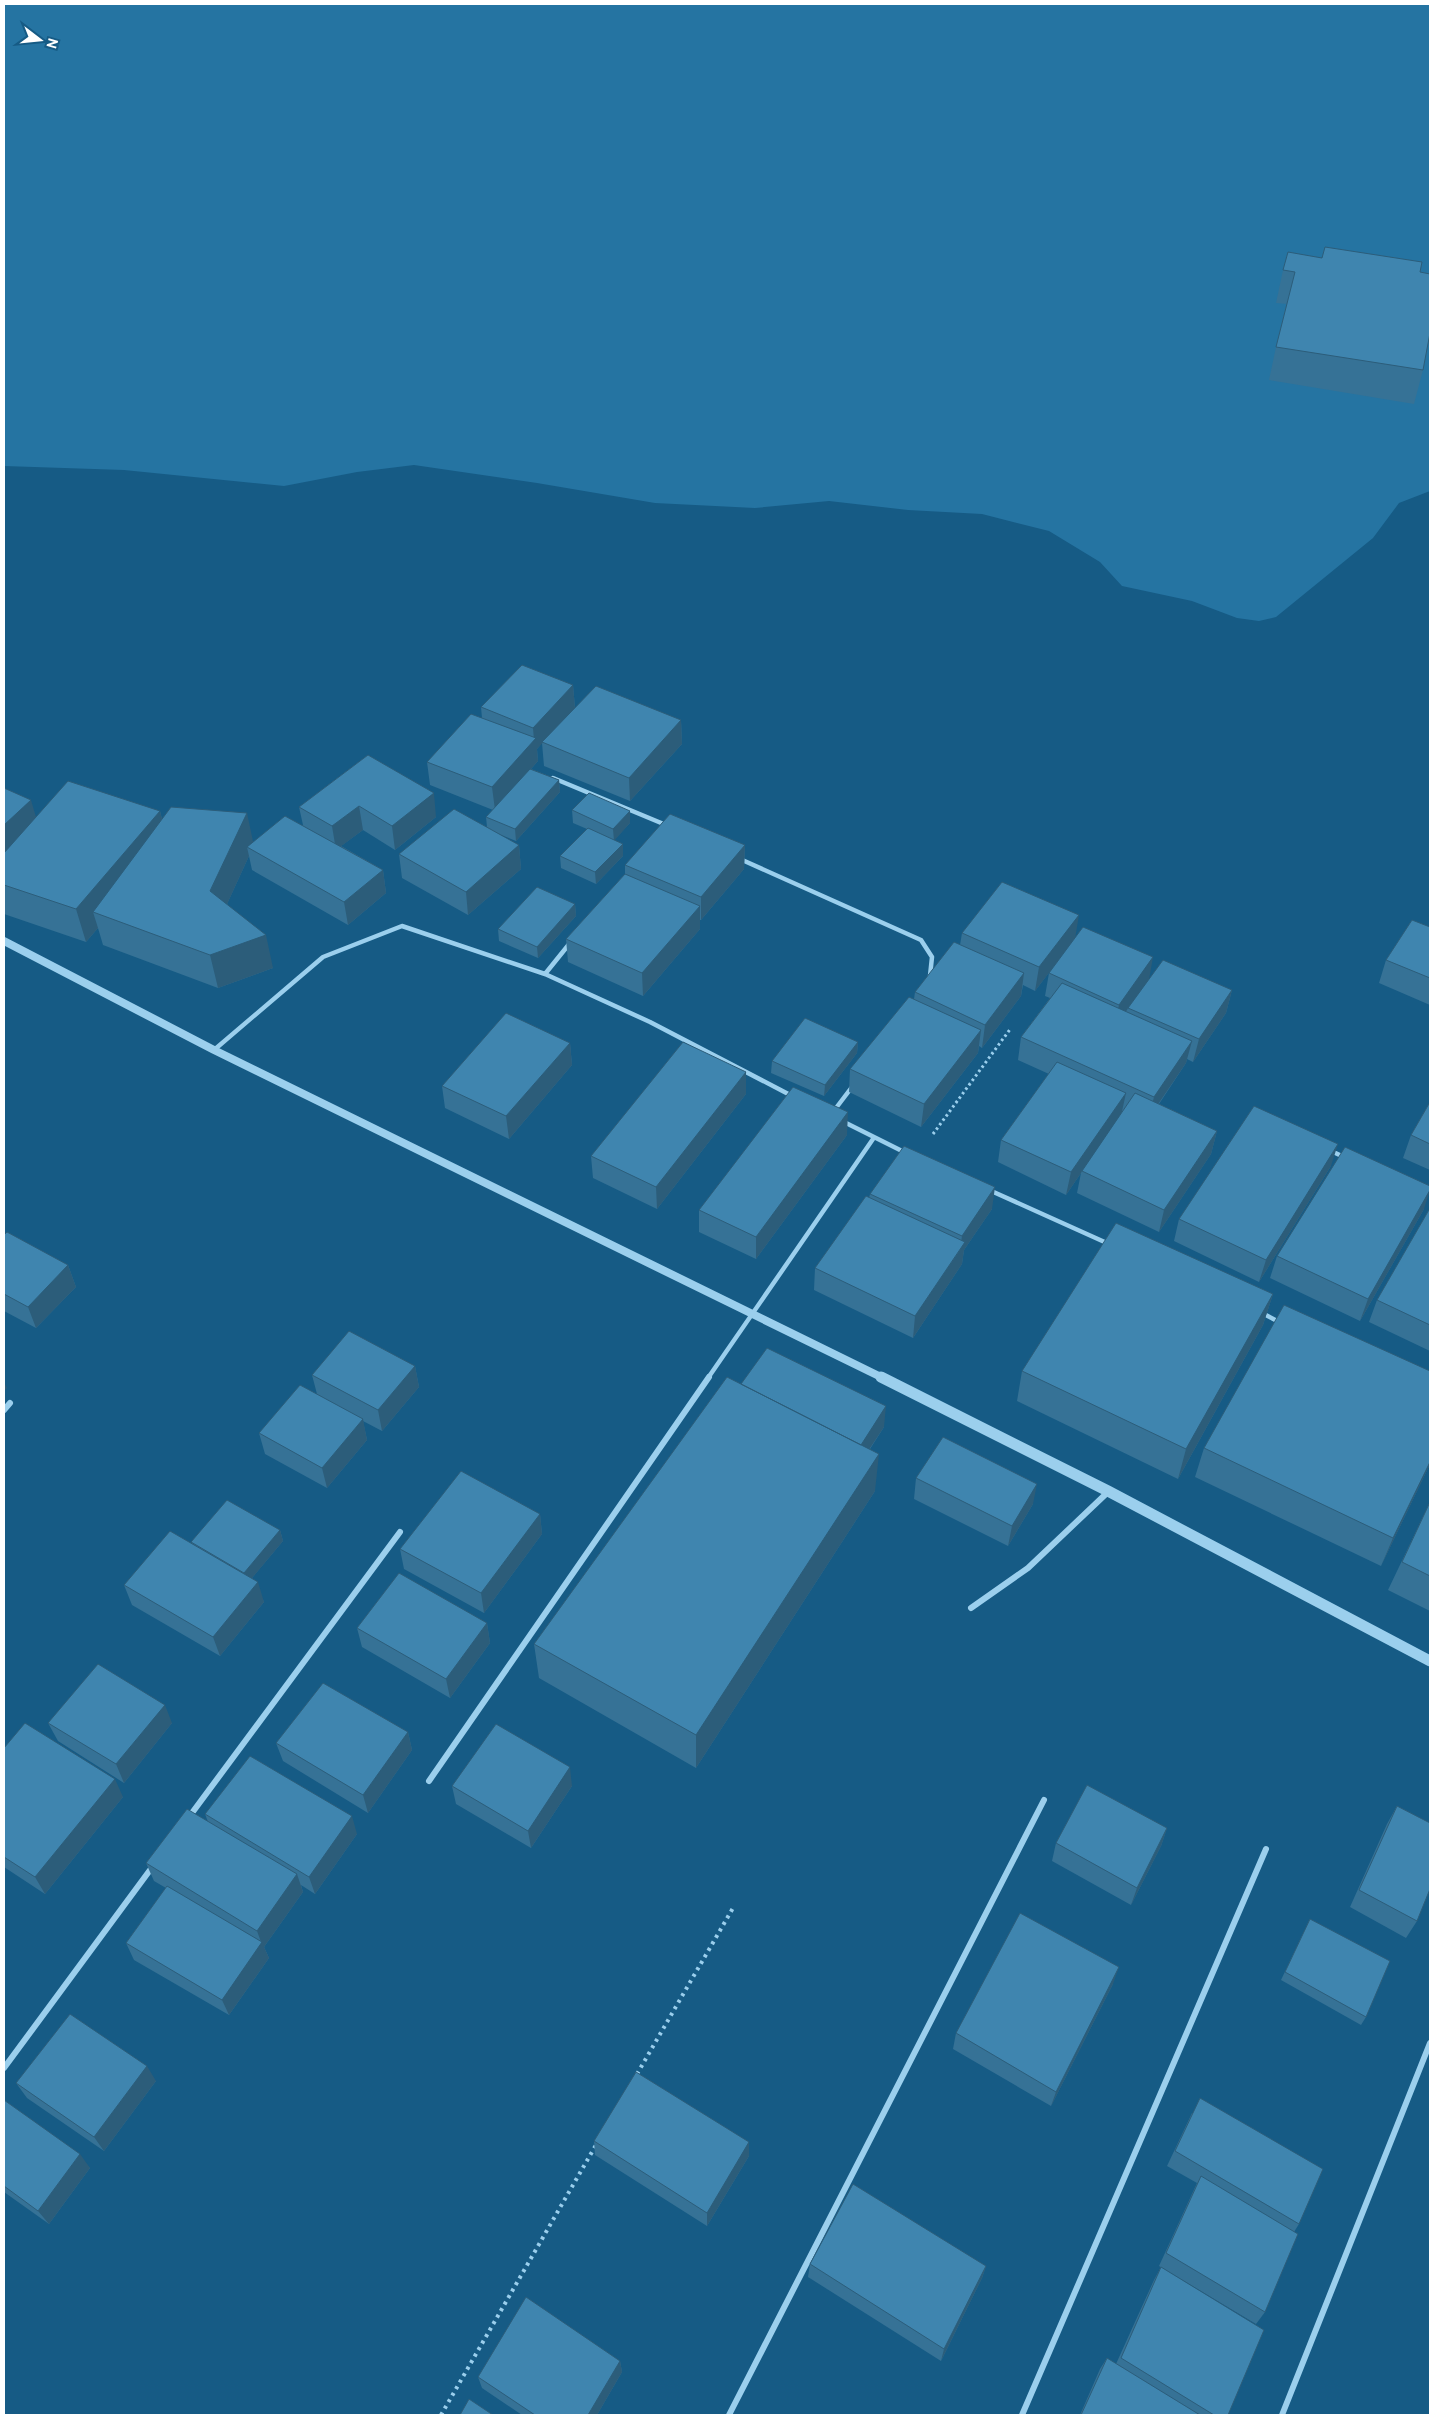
<svg xmlns="http://www.w3.org/2000/svg" width="1434" height="2419" font-family="Overpass,sans-serif">
	<style>
		.green { fill: #2574a2 }
		.lines { fill: none; stroke-linecap: round; stroke-linejoin: round }
		.path-far1 { stroke: #9bcfed; stroke-width: 3; stroke-dasharray: 2.5 3; stroke-linecap: butt }
		.path { stroke: #9bcfed; stroke-width: 4; stroke-dasharray: 3 4.5; stroke-linecap: butt }
		.minor-far1 { stroke: #9bcfed; stroke-width: 4.5 }
		.minor { stroke: #9bcfed; stroke-width: 6 }
		.tertiary-far1 { stroke: #9bcfed; stroke-width: 8 }
		.tertiary { stroke: #9bcfed; stroke-width: 11 }
		.wall { fill: #367296 }
		.shaded-wall { fill: #2c5d7a }
		.building { fill: #3f85af; stroke: #2c5d7a }
	</style>
	<rect width="100%" height="100%" fill="#165b85"/>
	<path class="green" d="M4,4H1430V491L1399,503L1373,538L1276,617L1259,621L1237,618L1192,601L1122,586L1100,562L1049,531L982,514L908,510L829,501L755,508L655,503L537,483L414,465L357,472L284,486L124,470L4,466Z"/>
	<g class="lines">
		<path class="path-far1" d="M933,1134L1011,1028"/>
		<path class="path" d="M637,2074L733,1908
			M441,2415L596,2145"/>
		<path class="minor-far1" d="M553,778L666,825
			M740,859L921,940L932,957L930,976
			M545,974L570,943
			M214,1050L323,957L402,926L545,974L650,1022L794,1097
			M833,1112L852,1087
			M842,1121L906,1153
			M1329,1150L1346,1158
			M989,1190L1109,1244
			M1262,1313L1279,1322
			M708,1378L873,1139"/>
		<path class="minor" d="M4,1410L10,1403
			M971,1608L1028,1568L1108,1492
			M429,1781L709,1377
			M189,1817L400,1532
			M4,2068L153,1866
			M729,2415L1044,1800
			M1022,2415L1266,1849
			M1282,2415L1430,2043"/>
		<path class="tertiary-far1" d="M4,941L214,1050L883,1378"/>
		<path class="tertiary" d="M881,1377L1108,1491L1430,1661"/>
	</g>
	<path class="wall" d="M1283,270L1420,272L1423,370L1414,404L1269,380L1276,347L1287,304L1276,303Z
		M573,685L575,708L681,720L682,744L630,801L544,766L542,743L537,749L538,761L531,769L559,780L560,792L516,841L496,833L519,845L521,869L468,915L402,878L399,854L487,827L486,817L493,810L430,785L427,762L482,718L481,707Z
		M368,755L436,817L395,850L363,830L341,846L383,870L386,893L348,925L252,870L249,856L227,904L273,968L218,988L103,945L98,928L86,942L4,914V788L36,817L160,811L162,819L253,842L303,825L299,807Z
		M572,810L630,811V823L614,840L623,856L596,884L561,868L560,856L587,829L573,823Z
		M745,845L744,869L701,920H700V929L643,996L568,962L566,939L625,874V865Z
		M575,904L576,916L538,958L499,941L498,929Z
		M1430,927V1005L1379,983L1386,960Z
		M962,933L1076,938L1149,979L1232,990L1226,1013L1193,1062L1187,1059L1186,1063L1159,1104L1217,1131L1211,1154L1159,1232L1077,1193L1081,1173L1066,1195L998,1162L1001,1140L1049,1074L1018,1060L1021,1037L1050,998L1045,996L1049,973L1060,958L1035,991L1023,985L1021,996L982,1048L979,1046L978,1053L921,1127L849,1092L850,1069L914,999L915,992L960,945Z
		M858,1042L857,1053L824,1096L771,1073L772,1061Z
		M570,1043L572,1065L509,1139L445,1108L442,1086Z
		M746,1072V1094L657,1209L593,1178L591,1156Z
		M1430,1102V1170L1403,1158L1411,1135Z
		M847,1135L756,1259L699,1232V1210Z
		M1331,1166L1259,1282L1174,1241L1179,1219Z
		M870,1194L992,1209L964,1250L962,1264L913,1338L814,1290L815,1268L869,1198Z
		M1430,1208V1351L1369,1322L1377,1300Z
		M1424,1209L1360,1321L1270,1278L1277,1256Z
		M4,1235L68,1265L76,1287L36,1328L4,1311Z
		M1273,1294L1263,1325L1178,1479L1017,1401L1022,1371Z
		M415,1366L419,1387L382,1431L363,1421L367,1440L327,1488L265,1454L259,1433L317,1394L312,1375Z
		M741,1384L884,1427L870,1449L875,1491L696,1768L539,1678L534,1644Z
		M1204,1448L1430,1464L1381,1566L1195,1477Z
		M916,1478L1033,1504L1008,1546L914,1499Z
		M1430,1502V1611L1388,1590Z
		M540,1514L542,1534L484,1613L404,1569L400,1549Z
		M280,1530L283,1541L252,1578L264,1602L220,1656L132,1605L124,1585L191,1543Z
		M487,1623L490,1643L450,1698L362,1647L357,1628Z
		M48,1723H172L124,1783L58,1741Z
		M408,1732L412,1750L368,1813L283,1761L276,1743Z
		M4,1748L123,1797L45,1894L4,1867Z
		M452,1786H572L531,1848L456,1804Z
		M1397,1806L1417,1921L1406,1938L1350,1907L1387,1824Z
		M205,1814L357,1834L315,1894L301,1885L303,1892L264,1947L269,1958L229,2015L134,1960L126,1943L166,1888L154,1881L146,1863L208,1822Z
		M1167,1828L1161,1846L1131,1905L1052,1861L1056,1843Z
		M1310,1919L1366,2017L1361,2025L1281,1980Z
		M1113,1984L1051,2106L953,2049L956,2033Z
		M156,2081L104,2151L27,2098L16,2083Z
		M4,2100L90,2168L49,2224L4,2192Z
		M1192,2113L1299,2224L1294,2232L1265,2312L1256,2324L1159,2266L1197,2183L1167,2166Z
		M594,2141L749,2156L707,2226L595,2155Z
		M810,2264L986,2266L982,2278L941,2361L808,2277Z
		M1161,2267L1228,2415H1080L1100,2369L1107,2358L1116,2364L1154,2280Z
		M620,2361L622,2372L597,2415H522L482,2388L478,2377Z"/>
	<path class="shaded-wall" d="M573,685L575,708L537,749L538,761L495,810L492,787L534,740L533,728Z
		M681,720L682,744L630,801L629,778Z
		M559,780L560,792L516,841L515,829Z
		M434,793L436,817L395,850L392,826Z
		M31,800L38,824L4,855V825Z
		M359,806L363,830L336,850L332,826Z
		M160,811L168,844L93,912L98,928L86,942L76,909Z
		M630,811V823L614,841L613,829Z
		M247,813L254,846L247,847L249,856L218,924L210,891Z
		M623,844V856L596,884L595,872Z
		M519,845L521,869L468,915L466,892Z
		M745,845L744,869L701,920V897Z
		M383,870L386,893L348,925L344,902Z
		M575,904L576,916L538,958L537,947Z
		M700,906V929L643,996L642,973Z
		M1079,915L1075,939L1035,991L1039,967Z
		M266,935L273,968L218,988L210,955Z
		M1153,957L1149,980L1128,1008L1127,1010L1114,1027L1119,1005Z
		M1024,973L1021,996L982,1048L985,1025Z
		M1232,990L1226,1013L1193,1062L1199,1039Z
		M981,1030L978,1053L921,1127L924,1104Z
		M1192,1041L1186,1063L1148,1119L1154,1097Z
		M858,1042L857,1053L824,1096L825,1085Z
		M570,1043L572,1065L509,1139L506,1116Z
		M746,1072V1094L657,1209L656,1187Z
		M1126,1093L1121,1116L1082,1171L1081,1173L1066,1195L1071,1172Z
		M848,1112L847,1135L756,1259V1237Z
		M1217,1131L1211,1154L1159,1232L1164,1210Z
		M1338,1144L1331,1166L1259,1282L1266,1260Z
		M995,1187L992,1209L964,1250L962,1264L913,1338L915,1316L960,1250L962,1236Z
		M1430,1190L1424,1209L1360,1321L1368,1299Z
		M68,1265L76,1287L36,1328L28,1307Z
		M1273,1294L1263,1325L1178,1479L1186,1449Z
		M415,1366L419,1387L382,1431L378,1410Z
		M4,1382L7,1388L4,1391Z
		M886,1406L884,1427L854,1472L856,1451Z
		M363,1419L367,1440L327,1488L322,1468Z
		M879,1454L875,1491L696,1768V1735Z
		M1430,1462V1464L1381,1566L1393,1538Z
		M1037,1484L1033,1504L1008,1546L1012,1526Z
		M540,1514L542,1534L484,1613L481,1593Z
		M280,1530L283,1541L247,1584L244,1573Z
		M258,1582L264,1602L220,1656L213,1637Z
		M487,1623L490,1643L450,1698L446,1679Z
		M165,1705L172,1723L124,1783L116,1764Z
		M408,1732L412,1750L368,1813L363,1795Z
		M570,1767L572,1786L531,1848L528,1831Z
		M115,1779L123,1797L45,1894L35,1877Z
		M352,1816L357,1834L315,1894L309,1877Z
		M1167,1828L1161,1846L1131,1905L1137,1888Z
		M297,1874L303,1892L264,1947L269,1958L229,2015L222,2000L261,1942L257,1931Z
		M1119,1967L1113,1984L1051,2106L1056,2092Z
		M147,2066L156,2081L104,2151L94,2137Z
		M749,2142V2156L707,2226V2213Z
		M80,2154L90,2168L49,2224L38,2211Z
		M986,2266L982,2278L941,2361L944,2349Z
		M620,2361L622,2372L597,2415H588Z"/>
	<path class="building" d="M1325,247L1422,262L1420,272L1430,274V333L1423,370L1276,347L1295,272L1283,270L1288,252L1322,258Z
		M522,665L573,685L533,728L481,707Z
		M596,686L681,720L629,778L542,742Z
		M471,714L536,738L492,787L427,762Z
		M368,755L434,793L392,826L359,806L332,826L299,807Z
		M530,769L559,780L515,829L486,817Z
		M68,781L160,811L76,909L4,885V853Z
		M4,788L31,800L4,825Z
		M589,793L630,811L613,829L572,810Z
		M171,807L247,813L210,891L266,935L210,955L93,912Z
		M454,809L519,845L466,892L399,854Z
		M670,814L745,845L701,897L625,865Z
		M285,816L383,870L344,902L247,847Z
		M588,828L623,844L595,872L560,856Z
		M625,874L700,906L642,973L566,939Z
		M1002,882L1079,915L1039,967L962,933Z
		M537,887L575,904L537,947L498,929Z
		M1412,920L1430,927V978L1386,960Z
		M1083,927L1153,957L1119,1005L1049,973Z
		M954,942L1024,973L985,1025L915,992Z
		M1163,960L1232,990L1199,1039L1128,1008Z
		M1062,983L1192,1041L1154,1097L1021,1037Z
		M909,997L981,1030L924,1104L850,1069Z
		M506,1013L570,1043L506,1116L442,1086Z
		M805,1018L858,1042L825,1085L772,1061Z
		M683,1042L746,1072L656,1187L591,1156Z
		M1057,1062L1126,1093L1071,1172L1001,1140Z
		M793,1087L848,1112L756,1237L699,1210Z
		M1135,1093L1217,1131L1164,1210L1082,1171Z
		M1430,1102V1144L1411,1135Z
		M1254,1106L1338,1144L1266,1260L1179,1219Z
		M904,1146L995,1187L962,1236L870,1194Z
		M1345,1147L1430,1186V1190L1368,1299L1277,1256Z
		M866,1196L965,1242L915,1316L815,1268Z
		M1430,1208V1325L1377,1300Z
		M1116,1223L1273,1294L1186,1449L1022,1371Z
		M7,1232L68,1265L28,1307L4,1294V1235Z
		M1284,1305L1430,1371V1462L1393,1538L1204,1448Z
		M349,1331L415,1366L378,1410L312,1375Z
		M767,1348L886,1406L861,1445L741,1384Z
		M727,1377L879,1454L696,1735L534,1644Z
		M300,1385L363,1419L322,1468L259,1433Z
		M943,1437L1037,1484L1012,1526L916,1478Z
		M461,1471L540,1514L481,1593L400,1549Z
		M227,1500L280,1530L244,1573L191,1542Z
		M1430,1502V1576L1402,1562Z
		M170,1531L258,1582L213,1637L124,1585Z
		M399,1573L487,1623L446,1679L357,1628Z
		M98,1664L165,1705L116,1764L48,1723Z
		M323,1683L408,1732L363,1795L276,1743Z
		M25,1723L115,1779L35,1877L4,1857V1748Z
		M496,1724L570,1767L528,1831L452,1786Z
		M250,1756L352,1816L309,1877L205,1814Z
		M1087,1785L1167,1828L1137,1888L1056,1843Z
		M1397,1806L1430,1823V1889L1417,1921L1359,1890Z
		M187,1809L297,1874L257,1931L146,1863Z
		M167,1886L262,1942L222,2000L126,1943Z
		M1020,1913L1119,1967L1056,2092L956,2033Z
		M1310,1919L1390,1961L1366,2017L1285,1972Z
		M70,2014L147,2066L94,2137L16,2083Z
		M636,2072L749,2142L707,2213L594,2141Z
		M1200,2098L1323,2169L1299,2224L1175,2151Z
		M4,2100L80,2154L38,2211L4,2186Z
		M1201,2176L1298,2234L1265,2312L1166,2253Z
		M853,2184L986,2266L944,2349L810,2264Z
		M1161,2267L1264,2330L1228,2415H1214L1121,2358Z
		M526,2297L620,2361L588,2415H535L478,2377Z
		M1107,2358L1200,2415H1081Z
		M469,2399L493,2415H460Z"/>
	<rect width="1434" height="2419" fill="none" stroke="#ffffff" stroke-width="10"/>
	<g transform="translate(40 40) rotate(106)" stroke="#165b85" stroke-width="4" paint-order="stroke">
	<path d="M0-4L9 19L0 12L-9 19Z" fill="#ffffff"/>
	<text y="-8" font-size="14" font-weight="bold" text-anchor="middle" fill="#ffffff">N</text>
	</g>
</svg>
